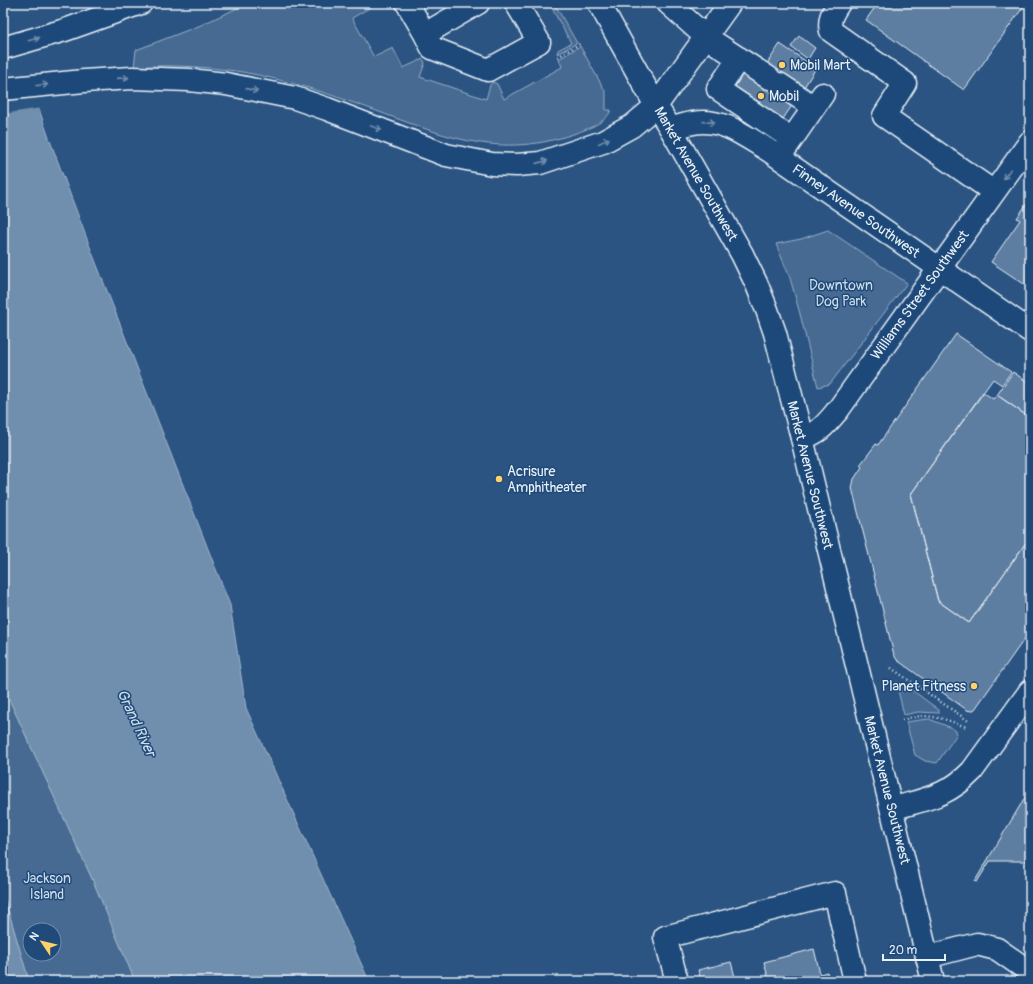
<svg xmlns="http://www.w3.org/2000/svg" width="1033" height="984" font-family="Pangolin,sans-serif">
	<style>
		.green { fill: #476b93; stroke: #98aec6; fill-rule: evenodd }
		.water { fill: #708ead; stroke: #a0b6cb }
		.pier { fill: #2b5482 }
		.building { fill: #5d7da1; stroke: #e8f1f8 }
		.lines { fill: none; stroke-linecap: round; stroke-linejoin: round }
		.minor-casing { stroke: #e8f1f8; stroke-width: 25 }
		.major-casing { stroke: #e8f1f8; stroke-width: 25 }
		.highway-casing { stroke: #e8f1f8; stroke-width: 25 }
		.path { stroke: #e8f1f8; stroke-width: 2.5; stroke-dasharray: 1 3; stroke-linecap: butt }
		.minor { stroke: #1f4a7a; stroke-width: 22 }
		.major { stroke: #1f4a7a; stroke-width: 22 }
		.highway { stroke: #1f4a7a; stroke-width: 22 }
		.oneway { stroke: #6f8dac }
		.poi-dot { fill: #ffd166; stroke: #1f4a7a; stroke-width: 1.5 }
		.labels { text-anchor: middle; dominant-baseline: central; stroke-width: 3; stroke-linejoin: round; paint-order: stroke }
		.poi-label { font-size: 14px; fill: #e8f1f8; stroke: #1f4a7a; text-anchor: start }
		.street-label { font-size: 14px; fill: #e8f1f8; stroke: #1f4a7a }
		.park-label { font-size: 14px; fill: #d0dde9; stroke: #1f4a7a }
		.water-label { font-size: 15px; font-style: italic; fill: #d0dde9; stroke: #1f4a7a }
	</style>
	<rect width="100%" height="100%" fill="#2b5482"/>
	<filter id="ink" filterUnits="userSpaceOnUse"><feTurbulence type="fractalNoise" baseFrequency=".025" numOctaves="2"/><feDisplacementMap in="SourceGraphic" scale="8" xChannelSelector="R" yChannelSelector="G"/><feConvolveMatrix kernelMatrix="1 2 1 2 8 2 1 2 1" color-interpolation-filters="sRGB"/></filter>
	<g filter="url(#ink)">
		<path class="green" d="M248,3H378L352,18L374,57L393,48L403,68L423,59L425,63L420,77L486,99L490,85L493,82L497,84L504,99L562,67L559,59L580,46L606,93V110H611C607,122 588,129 576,133C490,164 431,129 351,102C321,91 290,82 258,75C220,67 173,64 134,67L136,50L201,25Z
			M549,3H554L577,43L557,54L558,50L571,43Z
			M828,230L907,283L830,384L818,387L800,314L790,278L776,244L801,239Z
			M896,682L912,690L939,710V713L918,712L904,715Z
			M3,690L8,697L94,883L135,981H29L3,893ZM30,930H54V954H30Z
			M929,719L952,728L956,731L957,734L937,763L925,761L915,755L906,722L920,720Z"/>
		<path class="water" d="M3,6L49,138L93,255L230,605L246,708L369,981H135L94,883L8,697L3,690Z
			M3,893L29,981H3Z"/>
		<path class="pier" d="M3,4L5,5L41,108L3,114Z"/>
		<path class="building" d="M878,3H1026L964,90L866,20Z
			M799,36L815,48L808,59L791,47Z
			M780,44L816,68L801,92L764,68Z
			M744,72L793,104L779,125L731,93Z
			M1030,199V288L991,262L1020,220L1017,218Z
			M956,334L1011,372L1002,385L993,379L911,494L938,601L969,623L1030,537V631L975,709L971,711L967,710L897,660L894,655L852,488L854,479L862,467L860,465L876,444L878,445Z
			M1013,372L1030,384V418L997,395Z
			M983,392L993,399L997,395L1030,418V537L969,623L938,601L911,494Z
			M1030,789V861H990L977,882L975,881Z
			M814,949L820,974L827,972L829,981H769L764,962Z
			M731,962L736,981H701L698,970Z"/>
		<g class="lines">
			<g class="minor-casing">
				<path id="minor" d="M407,3L425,34L478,3
					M668,3L706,37L769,78
					M839,3C833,12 828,19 831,31L905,83L884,116L994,192
					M425,34L432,48L488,70L539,42L516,3
					M739,58L718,89L792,139
					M779,84L814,107
					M671,129C678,127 685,124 693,123C721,117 745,136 768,150L1030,331
					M783,152L823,94
					M802,438C820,433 826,424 838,410L1030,142
					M892,809C924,799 947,797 972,771L1030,691
					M927,957L977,944L997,949L1030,972
					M677,981L665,937L835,893L855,981"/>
			</g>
			<g class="major-casing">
				<path id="major" d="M599,3L656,106L671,129L742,254L757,285L767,310L775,333L802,438L933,981
					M656,106L730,3"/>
			</g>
			<g class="highway-casing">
				<path id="highway" d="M3,48L65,30L141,3
					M3,89L84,81L132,78L189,80L226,84L295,98L327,109L446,155L492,164L517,165L540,163L603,142L632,126L656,106"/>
			</g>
			<path class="path" d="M558,57L581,43
				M891,668L970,722
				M902,720C926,712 943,718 966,727"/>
			<use href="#minor" class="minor"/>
			<use href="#major" class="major"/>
			<use href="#highway" class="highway"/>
		</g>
		<defs><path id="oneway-shaft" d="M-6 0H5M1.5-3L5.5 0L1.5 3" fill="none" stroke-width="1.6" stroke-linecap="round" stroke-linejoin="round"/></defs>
		<g class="oneway">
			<use href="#oneway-shaft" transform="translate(34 39) rotate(-16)"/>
			<use href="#oneway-shaft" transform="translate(123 78) rotate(-4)"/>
			<use href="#oneway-shaft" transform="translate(42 85) rotate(-6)"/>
			<use href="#oneway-shaft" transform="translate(252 90) rotate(13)"/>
			<use href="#oneway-shaft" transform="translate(709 122) rotate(4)"/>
			<use href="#oneway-shaft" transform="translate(376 128) rotate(21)"/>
			<use href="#oneway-shaft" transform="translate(604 141) rotate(-25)"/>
			<use href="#oneway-shaft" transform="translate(542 162) rotate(-13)"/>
			<use href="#oneway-shaft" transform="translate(1007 174) rotate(125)"/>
		</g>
	</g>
	<g class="poi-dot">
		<circle cx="782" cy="65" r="4"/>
		<circle cx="761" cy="96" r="4"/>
		<circle cx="499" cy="479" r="4"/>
		<circle cx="974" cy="686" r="4"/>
	</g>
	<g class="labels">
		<g class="poi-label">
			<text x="790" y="65">Mobil Mart</text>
			<text x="769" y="96">Mobil</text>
			<text x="507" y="471">Acrisure<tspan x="507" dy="16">Amphitheater</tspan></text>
			<text x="966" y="686" text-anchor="end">Planet Fitness</text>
		</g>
		<g class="street-label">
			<text transform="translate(696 174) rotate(60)">Market Avenue Southwest</text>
			<text transform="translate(856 211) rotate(35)">Finney Avenue Southwest</text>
			<text transform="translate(920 295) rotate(-54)">Williams Street Southwest</text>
			<text transform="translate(810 475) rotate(76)">Market Avenue Southwest</text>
			<text transform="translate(887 790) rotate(76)">Market Avenue Southwest</text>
		</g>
		<g class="park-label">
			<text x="841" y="285">Downtown<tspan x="841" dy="16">Dog Park</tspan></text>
			<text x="47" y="878">Jackson<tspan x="47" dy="16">Island</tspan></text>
		</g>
		<g class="water-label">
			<text transform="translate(136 723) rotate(65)">Grand River</text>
		</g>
	</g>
	<rect width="1033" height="984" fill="none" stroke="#1f4a7a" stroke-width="16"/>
	<rect x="8" y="8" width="1017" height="968" fill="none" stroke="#e8f1f8" stroke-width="1.5" filter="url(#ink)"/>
	<g transform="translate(42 942) rotate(305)"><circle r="19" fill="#1f4a7a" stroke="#6f8dac"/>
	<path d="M0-3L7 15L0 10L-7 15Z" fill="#ffd166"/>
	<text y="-6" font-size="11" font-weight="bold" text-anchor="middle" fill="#e8f1f8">N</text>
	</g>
	<path d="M883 954v6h62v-6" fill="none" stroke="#e8f1f8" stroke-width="2"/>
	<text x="889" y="954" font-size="12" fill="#e8f1f8" stroke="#1f4a7a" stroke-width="3" paint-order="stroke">20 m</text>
</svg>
